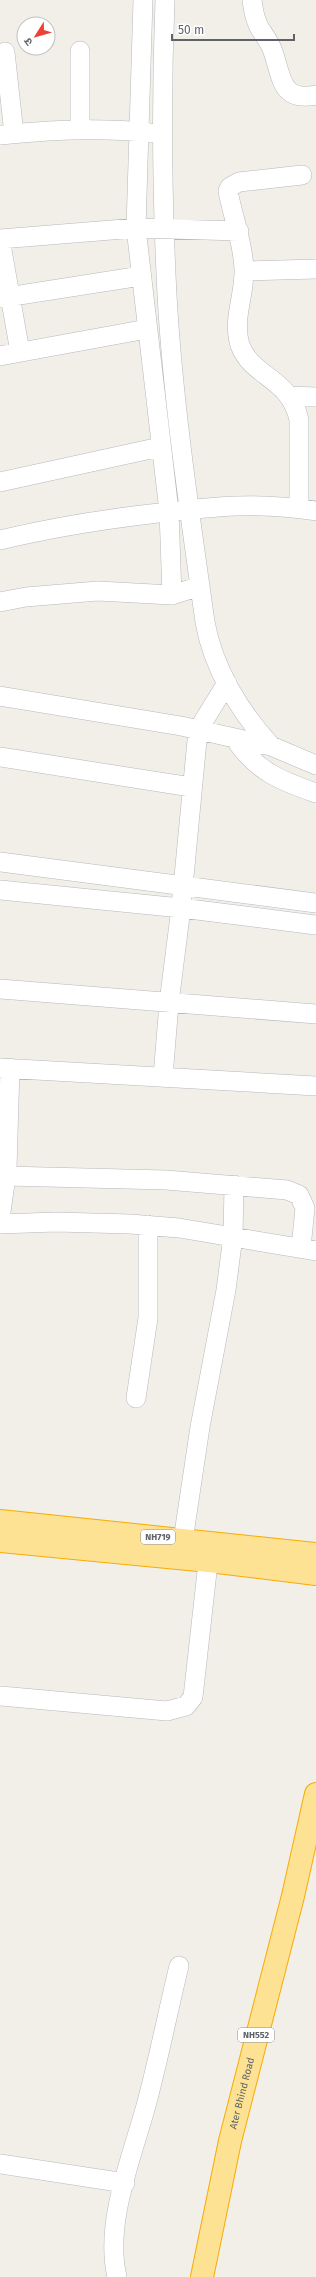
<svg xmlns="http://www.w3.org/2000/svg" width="316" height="2277" font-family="'Fira Sans','Noto Sans Devanagari',sans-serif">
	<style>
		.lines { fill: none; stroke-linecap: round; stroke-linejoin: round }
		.street-casing { stroke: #b5b8bc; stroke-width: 20 }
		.highway-casing { stroke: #f9ab00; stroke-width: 24 }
		.street { stroke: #fff; stroke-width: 19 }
		.highway { stroke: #fde293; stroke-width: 22 }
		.labels { text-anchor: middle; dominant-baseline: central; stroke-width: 4; stroke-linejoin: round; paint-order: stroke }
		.shield { fill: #fff; stroke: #8f9295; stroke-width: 1 }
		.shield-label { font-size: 9px; font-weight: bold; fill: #5f6368 }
		.street-label { font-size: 10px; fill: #5f6368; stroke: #fff }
	</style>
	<rect width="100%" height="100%" fill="#f1efe8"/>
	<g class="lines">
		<g class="street-casing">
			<path id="street" d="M143,0L136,228L169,511L172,595
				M165,0C161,98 162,197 167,295C173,403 190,515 205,622C213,668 240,712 271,746
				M252,0C253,9 255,19 259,27C263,34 269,41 272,49C282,74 279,103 316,95
				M5,52L14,134
				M80,130V51
				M0,135C49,130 101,127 150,133
				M0,239L136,228L239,231
				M0,239L20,352
				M244,271L316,269
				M0,298L141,276
				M0,356L147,329
				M291,396L316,397
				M0,482L160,447
				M299,508V420C290,377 252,378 240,345C232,319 245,295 244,269C243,242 233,218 228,191L230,187L239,182L302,175
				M0,540C50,528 99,520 150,514C210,507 255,501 316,511
				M0,602L26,597L98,591L172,595L200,586
				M0,696L181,726L271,746L316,765
				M235,739C256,771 281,781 316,793
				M0,757L191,787
				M0,862L316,903
				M0,890L181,908L316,925
				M0,989L316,1014
				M0,1068L316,1086
				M163,1077L169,1003L181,908L198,730L227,683
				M6,1176L166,1180L287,1190L299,1195L305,1208L301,1248
				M0,1219L7,1169L10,1068
				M0,1224L56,1222L130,1224L179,1228L316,1251
				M136,1398L148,1318V1225
				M181,1554L200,1427L226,1290L233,1236L234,1185
				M1,1696L167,1711L186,1706L193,1697L210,1545
				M0,2164L125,2183
				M117,2277C104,2222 133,2155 147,2102C159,2057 168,2011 179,1966"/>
		</g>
		<g class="highway-casing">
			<g id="highway">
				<path d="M0,1521L316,1554"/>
				<path d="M0,1541L209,1561L316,1574"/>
				<path id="s1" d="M202,2277L230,2141L293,1896L316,1794"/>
			</g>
		</g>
		<use href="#street" class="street"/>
		<use href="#highway" class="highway"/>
	</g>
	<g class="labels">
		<g class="shield">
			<rect x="141" y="1530" width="34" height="14" rx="3"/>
			<rect x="238" y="2028" width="36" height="14" rx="3"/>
		</g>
		<g class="shield-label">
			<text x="158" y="1537">NH719</text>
			<text x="256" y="2035">NH552</text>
		</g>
		<g class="street-label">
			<text stroke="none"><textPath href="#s1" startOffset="188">Ater Bhind Road</textPath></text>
		</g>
	</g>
	<g transform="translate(36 36) rotate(233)"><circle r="19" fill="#ffffff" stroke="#bfc1c3"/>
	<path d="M0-3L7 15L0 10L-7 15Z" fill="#ea4335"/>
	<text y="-6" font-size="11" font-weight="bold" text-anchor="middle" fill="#5f6368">उ</text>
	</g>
	<path d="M172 34v6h122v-6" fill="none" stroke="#5f6368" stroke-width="2"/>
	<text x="178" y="34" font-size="12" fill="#5f6368" stroke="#ffffff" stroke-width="3" paint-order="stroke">50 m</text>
</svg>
